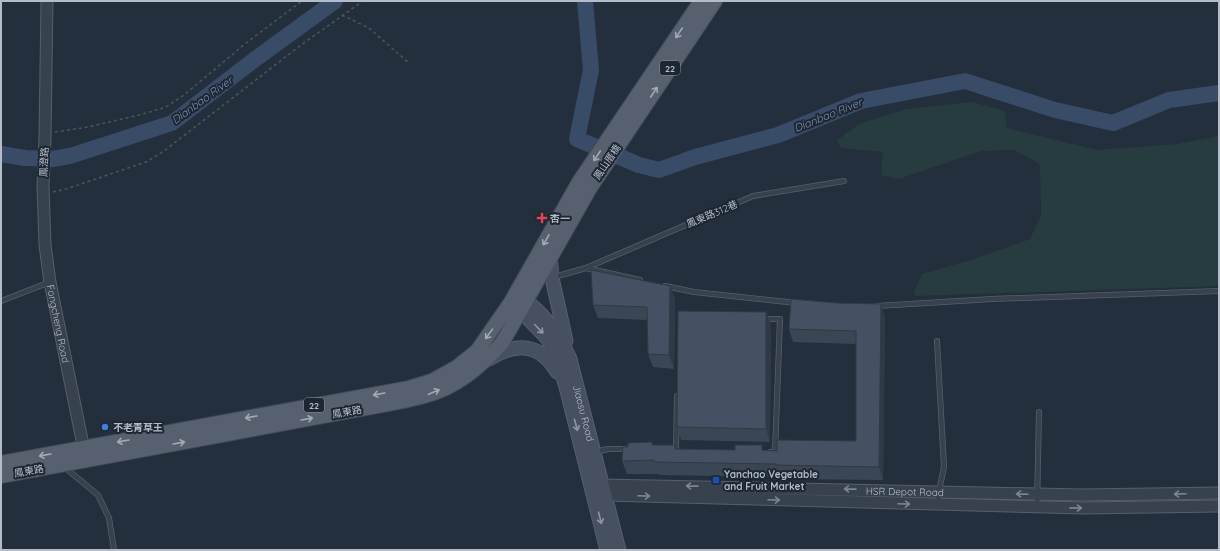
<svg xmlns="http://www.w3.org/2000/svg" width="1220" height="551" font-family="Quicksand,'Noto Sans TC',sans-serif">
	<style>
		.green { fill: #263c3f }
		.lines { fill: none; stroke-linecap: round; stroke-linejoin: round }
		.river { stroke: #394c67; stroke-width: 16 }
		.service-casing { stroke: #565f6c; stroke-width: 6 }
		.tertiary-casing { stroke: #565f6c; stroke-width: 13 }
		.secondary-casing { stroke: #565f6c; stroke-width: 15 }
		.primary-casing { stroke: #414a57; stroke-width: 16 }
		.path { stroke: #44595c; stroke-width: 1.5; stroke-dasharray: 3 3; stroke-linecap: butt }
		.service { stroke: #38414e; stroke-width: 4.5 }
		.tertiary { stroke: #38414e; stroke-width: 11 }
		.secondary { stroke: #465061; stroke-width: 13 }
		.primary { stroke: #56606e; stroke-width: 14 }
		.wall { fill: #3b4654 }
		.shaded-wall { fill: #303945 }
		.building { fill: #455162; stroke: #303945 }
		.oneway { stroke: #a1aab7 }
		.oneway2 { stroke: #8e96a5 }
		.oneway3 { stroke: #7c8592 }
		.health-dot { fill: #e0444e; stroke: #1d2633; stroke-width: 1.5 }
		.shop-dot { fill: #3f7fe0; stroke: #1d2633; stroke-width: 1.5 }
		.transit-dot { fill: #1a4fb4; stroke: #1d2633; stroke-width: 1.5 }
		.labels { text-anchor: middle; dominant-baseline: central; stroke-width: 4; stroke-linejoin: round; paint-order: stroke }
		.shield { fill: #1d2633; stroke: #878f9c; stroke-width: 1 }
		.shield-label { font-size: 9px; font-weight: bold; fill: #b4bcc9 }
		.street-label { font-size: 10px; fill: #b4bcc9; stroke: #1d2633 }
		.poi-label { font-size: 10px; font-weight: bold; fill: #b4bcc9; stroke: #1d2633; text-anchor: start }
		.water-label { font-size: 11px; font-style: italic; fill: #7c92b1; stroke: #1d2633 }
	</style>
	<rect width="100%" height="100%" fill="#242f3e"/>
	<path class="green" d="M972,102L1005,111L1007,128L1097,150L1177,144L1219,136V286L915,296L914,292L922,274L974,259L1030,239L1041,216L1040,165L1030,158L1014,150L981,151L899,179L881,175L883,152L841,148L837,140L859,124L906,109Z"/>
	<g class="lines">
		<path class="river" d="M585,1L591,70L577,139L639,165L659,170L695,157L778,135L861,101L965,81L1055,110L1113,123L1169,100L1219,93
			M1,154L25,158L52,159L70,156L172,123L254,60L335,1"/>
		<g class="service-casing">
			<path id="service" d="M586,268L753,196L844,181
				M554,277L586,268L640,280
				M665,286L694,292L796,303
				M1,301L50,282
				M877,306L992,299L1219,291
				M765,319H780L775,452H770
				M937,341L944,467L939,491L938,504
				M676,450L677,396
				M595,452L608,449H629
				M63,466L98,495L109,518L114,550
				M1037,506L1039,412"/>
		</g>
		<g class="tertiary-casing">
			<g id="tertiary">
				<path id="s1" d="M47,1L45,138L43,186L45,245L50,282L85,455"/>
				<path id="s2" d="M594,486L602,485L1082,495L1219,493"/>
				<path d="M597,497L605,495L1083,508L1219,506"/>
			</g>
		</g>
		<g class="secondary-casing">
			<g id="secondary">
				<path d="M550,257L552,278L566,341"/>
				<path id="s3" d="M518,294C544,314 556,329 570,359L619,550"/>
				<path d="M514,304L547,338L556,355L566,387L607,550"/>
				<path d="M489,359C516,342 540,343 557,372"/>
			</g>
		</g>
		<g class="primary-casing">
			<path id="primary" d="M1,463L409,388L432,381L457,367L477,351L511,302L579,182L701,1
				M1,476L388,404C400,402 413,399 424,396C456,388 480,367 502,343L590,188L715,1"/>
		</g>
		<path class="path" d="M342,15L369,28L409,63
			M55,132L88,127L143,114L166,107L184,95L246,43L302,1
			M53,192L66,189L146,162L164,151L301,45L363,1"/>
		<use href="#service" class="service"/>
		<use href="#tertiary" class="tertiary"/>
		<use href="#secondary" class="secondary"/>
		<use href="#primary" class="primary"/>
	</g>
	<path class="wall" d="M670,286L675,300L674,369L653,367L648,354L647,320L598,318L593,305Z
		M885,317L883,480L781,479L780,477L659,475L658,474H627L622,461L628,447L652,442L653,445L676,449L777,451L856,441V344L793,342L789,329Z
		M771,325L770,442L681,440L677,427Z"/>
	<path class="shaded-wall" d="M670,286L675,300L674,369L669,355Z
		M881,304L885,317L883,480L879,467Z
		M766,312L771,325L770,442L766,429Z"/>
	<path class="building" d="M591,270L670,286L669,355L648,354L647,307L593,305Z
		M791,299L836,303L881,304L879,467L776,465V464L654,462V460L622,461L623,447H628V443L652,442V445H675V449L735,450V445H762V450L777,451V440L856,441V331L789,329Z
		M678,311L766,312V429L677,427Z"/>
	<defs><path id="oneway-shaft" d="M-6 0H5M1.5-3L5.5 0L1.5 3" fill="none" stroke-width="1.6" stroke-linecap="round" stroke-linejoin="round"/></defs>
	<g class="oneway">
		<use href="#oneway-shaft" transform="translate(679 33) rotate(124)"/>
		<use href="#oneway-shaft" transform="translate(654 92) rotate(-56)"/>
		<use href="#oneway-shaft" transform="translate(597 156) rotate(124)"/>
		<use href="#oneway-shaft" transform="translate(546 240) rotate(120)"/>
		<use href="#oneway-shaft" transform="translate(489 334) rotate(126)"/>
		<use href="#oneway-shaft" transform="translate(434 392) rotate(-23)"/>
		<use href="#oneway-shaft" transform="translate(379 394) rotate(170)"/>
		<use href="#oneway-shaft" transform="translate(251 417) rotate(170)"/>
		<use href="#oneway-shaft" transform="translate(307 419) rotate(-10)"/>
		<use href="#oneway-shaft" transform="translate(123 441) rotate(170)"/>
		<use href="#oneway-shaft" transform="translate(179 443) rotate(-10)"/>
		<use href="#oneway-shaft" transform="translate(45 455) rotate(170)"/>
	</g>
	<g class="oneway2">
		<use href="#oneway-shaft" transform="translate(539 329) rotate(46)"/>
		<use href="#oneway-shaft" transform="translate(576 425) rotate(75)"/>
		<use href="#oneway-shaft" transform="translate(600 518) rotate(76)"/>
	</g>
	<g class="oneway3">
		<use href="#oneway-shaft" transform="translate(692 486) rotate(-179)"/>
		<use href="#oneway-shaft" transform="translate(850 489) rotate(-179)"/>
		<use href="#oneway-shaft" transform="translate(1022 494) rotate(-178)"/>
		<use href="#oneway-shaft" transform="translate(1180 494) rotate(178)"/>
		<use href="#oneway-shaft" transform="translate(644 496) rotate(2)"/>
		<use href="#oneway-shaft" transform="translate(774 500) rotate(2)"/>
		<use href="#oneway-shaft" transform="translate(904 504) rotate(2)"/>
		<use href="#oneway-shaft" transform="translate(1076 508) rotate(1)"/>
	</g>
	<path class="health-dot" d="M540 212h4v4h4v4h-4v4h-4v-4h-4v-4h4z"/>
	<circle class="shop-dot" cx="105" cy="427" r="4"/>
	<rect class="transit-dot" x="712" y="476" width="8" height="8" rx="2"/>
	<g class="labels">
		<g class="shield">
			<rect x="660" y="61" width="20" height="14" rx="3"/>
			<rect x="304" y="398" width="20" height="14" rx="3"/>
		</g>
		<g class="shield-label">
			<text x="670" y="68">22</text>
			<text x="314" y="405">22</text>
		</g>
		<g class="street-label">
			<text transform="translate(44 162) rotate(-87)">鳳澄路</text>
			<text transform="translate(607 162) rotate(-56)">鳳山厝橋</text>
			<text transform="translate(712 214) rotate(-23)">鳳東路312巷</text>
			<text stroke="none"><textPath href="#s1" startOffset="324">Fongcheng Road</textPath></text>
			<text transform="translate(347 412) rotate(-10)">鳳東路</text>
			<text stroke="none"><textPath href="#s3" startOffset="140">Jiaosu Road</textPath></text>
			<text transform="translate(29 471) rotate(-10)">鳳東路</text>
			<text stroke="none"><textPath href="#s2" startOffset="311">HSR Depot Road</textPath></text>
		</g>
		<g class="poi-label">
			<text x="550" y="218">杏一</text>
			<text x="113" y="427">不老青草王</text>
			<text x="724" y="474">Yanchao Vegetable<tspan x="724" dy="12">and Fruit Market</tspan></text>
		</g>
		<g class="water-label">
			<text transform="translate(202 100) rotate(-36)">Dianbao River</text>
			<text transform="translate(828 115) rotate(-22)">Dianbao River</text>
		</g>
	</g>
	<rect width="1220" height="551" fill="none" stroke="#b4bcc9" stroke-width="4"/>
</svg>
